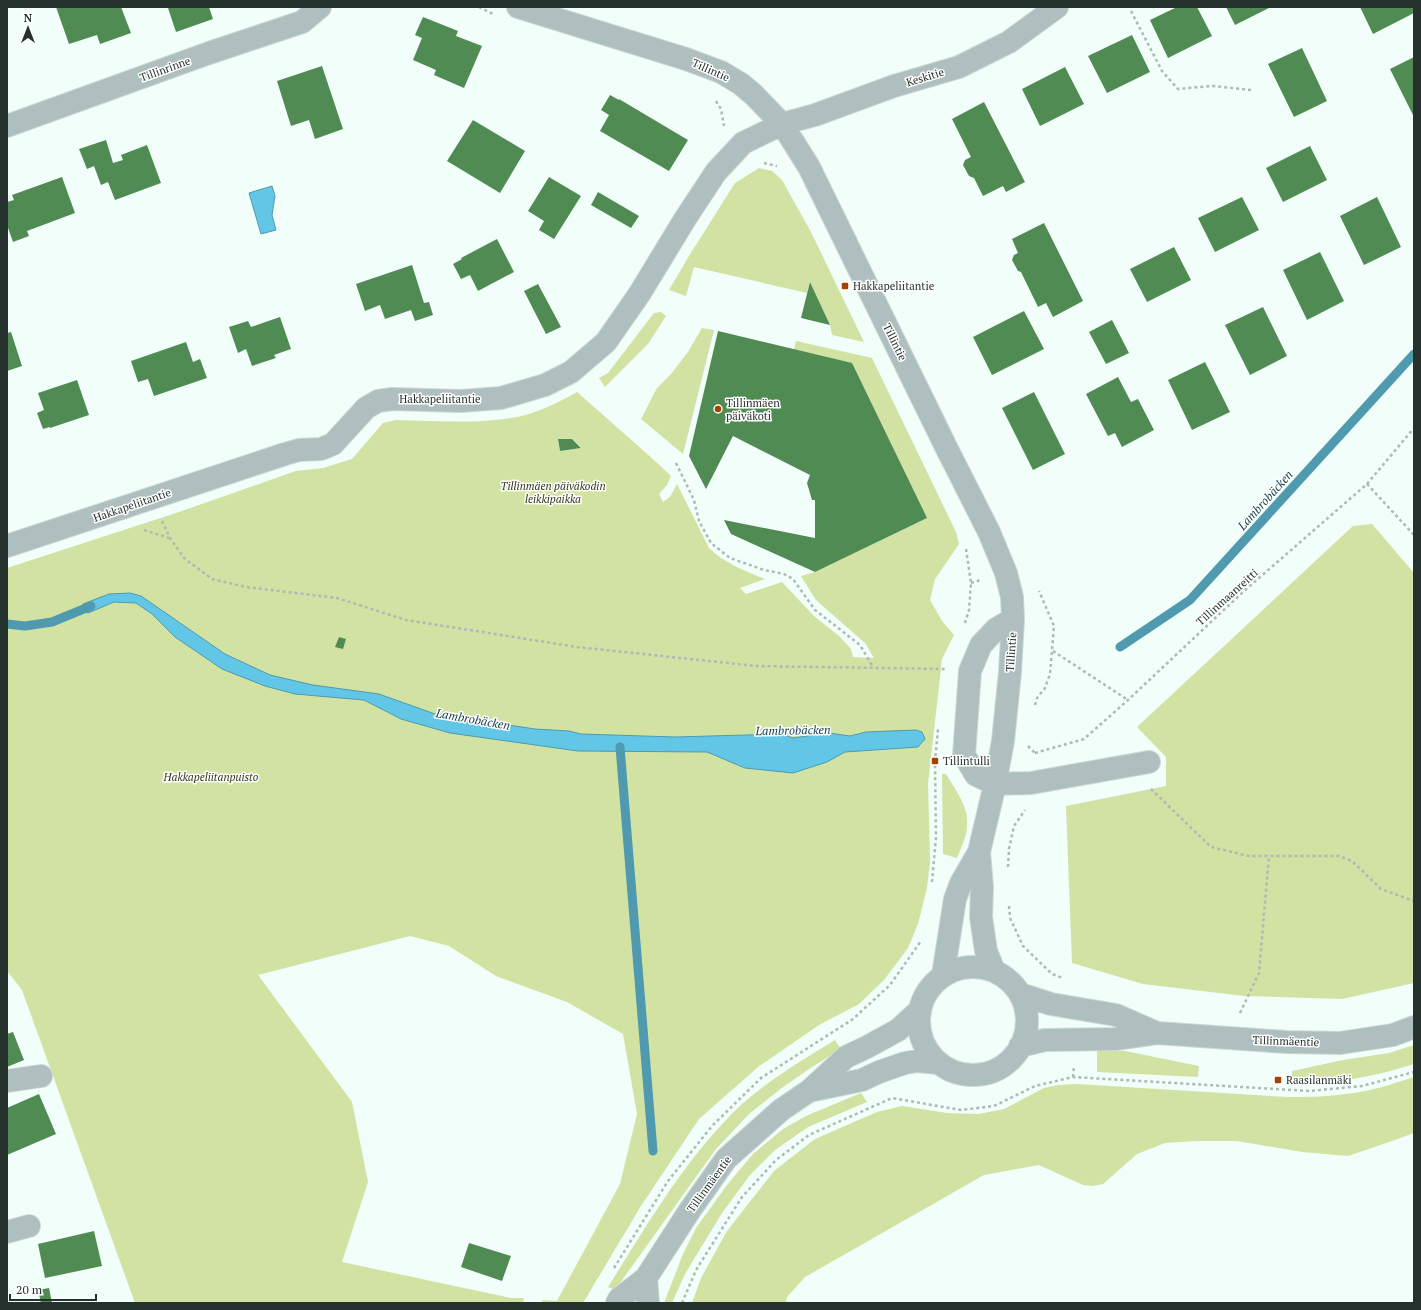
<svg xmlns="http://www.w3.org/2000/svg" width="1421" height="1310" font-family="'PT Serif',serif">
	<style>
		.green { fill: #d1e2a3; fill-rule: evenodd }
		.water { fill: #62c7e6; stroke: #4f9aae }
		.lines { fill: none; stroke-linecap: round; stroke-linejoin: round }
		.stream { stroke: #4f9aae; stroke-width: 9 }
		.building { fill: #518b54 }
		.minor-casing { stroke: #ccd9d4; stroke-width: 24 }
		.path { stroke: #adbab5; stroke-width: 2.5; stroke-dasharray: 3 3; stroke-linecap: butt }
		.minor { stroke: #afbebe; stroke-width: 22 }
		.poi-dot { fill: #a44201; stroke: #fff; stroke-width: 1.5 }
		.labels { text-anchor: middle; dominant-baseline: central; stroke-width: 3; stroke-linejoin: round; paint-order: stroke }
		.street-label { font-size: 11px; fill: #24312c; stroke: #fff }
		.poi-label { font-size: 11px; fill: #24312c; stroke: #fff; text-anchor: start }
		.park-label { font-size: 11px; font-style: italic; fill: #303716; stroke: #fff }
		.water-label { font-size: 12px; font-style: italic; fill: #15424f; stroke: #fff }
	</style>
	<rect width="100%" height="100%" fill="#f1fef9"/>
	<path class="green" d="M759,168L772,171L782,180L811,232L864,342L832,335L830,325L810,282L807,293L694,267L686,296L669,290L689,256L735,183Z
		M661,312L666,316L648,344L605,387L599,378L608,373L654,313Z
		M702,328L714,330L683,454L641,419L657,388L671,374L688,352Z
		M796,341L872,358L956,532L959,544L935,579L930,600L942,621L954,635L942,659L928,784L930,862L927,888L918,924L908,948L884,980L859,1004L819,1025L758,1067L699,1119L641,1206L583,1303H542V1300L557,1301L620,1184L637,1114L623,1034L567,1002L496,976L449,946L410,936L258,975L352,1102L368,1182L342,1262L511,1298H524L523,1303H135L22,990L7,971V568L176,513L296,471L323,468L352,459L383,423L396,420C436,421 478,424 517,417C537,413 560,402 577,392L654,460L671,476L667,485L659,494L663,502L670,497L677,484L709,548C724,563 745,571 765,579L740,588L746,594L782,582L814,616L839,636L851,649L853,657L874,658L865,643L816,600L801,576L815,572L927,518L794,349ZM572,439L581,447V448L560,451L558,440Z
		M1372,524L1414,573V983L1342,999L1244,996L1143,984L1072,963L1066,806L1166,786V757L1137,727L1353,526Z
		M942,774H946C955,790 969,806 967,825C967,836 961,848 957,858L943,854Z
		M835,1040L841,1049L812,1067L783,1087L749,1114L716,1149L615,1290L608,1287C649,1222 686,1157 742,1104C770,1079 803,1060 835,1040Z
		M1414,1045V1064C1374,1077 1332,1084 1291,1085L1292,1071L1343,1060L1389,1053Z
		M1097,1049L1125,1051L1199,1066L1198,1077L1097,1072Z
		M1414,1077V1133L1389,1142L1348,1156L1302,1152L1237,1141H1196L1165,1143L1137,1154L1103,1184L1093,1186L1083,1185L1039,1165L984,1175L805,1277L787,1297L786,1303H692L701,1278L727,1231L774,1171L815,1139L877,1112L902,1106L947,1113L979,1114L1004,1109L1044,1088L1058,1085L1077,1084L1287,1097C1307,1097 1326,1097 1345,1094C1369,1092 1392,1084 1414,1077Z
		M861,1093L867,1102L808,1127L775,1150L750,1175L722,1213L685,1274L672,1303H664L683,1254L696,1228L727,1185L753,1154L783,1129L806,1116Z"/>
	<path class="water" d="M272,186L275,196L272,215L276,230L261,234L249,193Z
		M130,593L141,596L225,654L270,675L313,685L379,694L435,714L535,729L569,731L581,734L675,737L781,734L793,738L829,733L850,736L866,732L916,730L922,732L925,739L918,747L845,752L827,762L793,773L745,768L707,752L578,751L450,733L401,719L364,700L295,694L265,686L222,669L175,637L152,614L136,603L114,602L88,613L81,610L83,604L109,594Z"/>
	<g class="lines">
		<path class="stream" d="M7,624L25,626L52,622L91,606
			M1120,647L1190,600L1414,354
			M620,747L653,1151"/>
	</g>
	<path class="building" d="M56,7H121L131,33L100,44L97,35L69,44Z
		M172,7H209L213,19L176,32L168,8Z
		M1177,7H1197L1212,36L1168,58L1150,20Z
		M1226,7H1271L1235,25Z
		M1360,7H1414V13L1373,34Z
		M423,17L458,31L456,36L482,46L464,88L434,75L436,70L413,60L422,38L415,35Z
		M1132,35L1150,72L1107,93L1088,56Z
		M1302,48L1327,101L1294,117L1268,64Z
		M1414,57V114L1413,115L1390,69Z
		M322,66L343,129L315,139L309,120L291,126L277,81Z
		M1065,67L1084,104L1040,126L1022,89Z
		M610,95L619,100V99L688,140L669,171L600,131L609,115L601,110Z
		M984,102L1025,182L1006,192L1003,186L983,196L974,178L969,176L963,165L965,160L971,157L952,119Z
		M473,120L525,151L500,193L447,161Z
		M106,140L113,163L123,160L121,155L147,145L161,183L115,200L108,182L101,185L94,166L87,169L79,149Z
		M1310,146L1327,180L1283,202L1266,168Z
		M62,177L75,213L27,231L29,236L13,242L7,225V202L14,200L12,195Z
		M549,177L581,196L554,239L539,230L544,221L528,211Z
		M598,192L639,216L631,228L591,205Z
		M1242,197L1259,230L1215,252L1198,218Z
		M1377,197L1401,247L1364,265L1340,216Z
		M1044,223L1083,301L1053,317L1046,303L1038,307L1021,272L1018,271L1012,260L1014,255L1018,253L1012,239Z
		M497,239L514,272L478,291L470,275L461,279L453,264L462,259L461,258Z
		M1174,247L1191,280L1147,302L1130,269Z
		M1320,252L1344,301L1307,320L1283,270Z
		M412,265L424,303L429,302L433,315L415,321L411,310L385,319L380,305L365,311L356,284Z
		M810,282L830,325L801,318Z
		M538,284L561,327L546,334L524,291Z
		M1263,307L1287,356L1250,375L1225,325Z
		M1024,311L1044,349L992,375L973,337Z
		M280,317L291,349L274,355L276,358L252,366L246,349L238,353L229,327L248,321L251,327Z
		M1112,320L1129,353L1106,364L1089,332Z
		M718,331L852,363L927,518L815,572L731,534L724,520L815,538V500H812L807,483L810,475L733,436L706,489L689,456Z
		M11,332L22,366L7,371V333Z
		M186,342L193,362L200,359L207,378L154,396L148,379L138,382L131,361Z
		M1205,362L1230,412L1192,430L1168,380Z
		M1118,377L1131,402L1138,399L1154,430L1122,447L1115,433L1108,436L1086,394Z
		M77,380L89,415L50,428V427L43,429L37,413L44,410L38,393Z
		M1034,392L1065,454L1033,470L1002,408Z
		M558,439H572L581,448L560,451Z
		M339,637L346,639L343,649L335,647Z
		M13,1032L24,1060L7,1067V1034Z
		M39,1094L56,1134L7,1155V1108Z
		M94,1231L102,1266L45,1278L38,1244Z
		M469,1243L511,1256L502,1281L461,1267Z
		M49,1288L52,1303H41L38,1290Z"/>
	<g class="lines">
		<g class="minor-casing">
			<path id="minor" d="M518,7L686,59L721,72L741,84L754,95L782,124L809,167L946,447L989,532L1006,573L1012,597L1013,619L1010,672L1003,741L995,784L979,852L961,883L955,899L943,975
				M7,126L209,53L302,22L320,7
				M7,546L285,454L299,450L321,449L333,444L366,408L378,401L392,399L461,401L501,398L545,385L571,372L606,342L640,293L685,219L716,172L743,143L782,124L815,115L894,86L959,67L1009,42L1057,7
				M1013,619L996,629L981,645L970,671L964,755L976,775L995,784L1031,783L1149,762
				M979,852L982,887L981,917L986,951L994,971
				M919 1021a54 54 0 1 1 108 0a54 54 0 1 1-108 0Z
				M1020,994L1051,1004L1116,1015L1157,1033
				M1020,1046L1045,1040L1115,1039L1157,1033L1286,1042L1340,1043L1393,1035L1414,1027
				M7,1081L41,1076
				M809,1091L862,1080L879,1072L905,1063L917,1061L939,1063
				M7,1232L29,1226
				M646,1278L648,1303
				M617,1303L619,1299L646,1278L690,1210L726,1159L781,1110L809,1091L846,1057L867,1047L898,1030L920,1010"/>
		</g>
		<path class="path" d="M479,7L493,14
			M1131,11L1162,71L1178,89L1213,86L1251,90
			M716,101L721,109L724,126
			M764,163L777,166
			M676,463L694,500L699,521L711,543L730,558L764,570L784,574L793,579L815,610L860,645L873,667
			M1367,484L1414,535
			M162,521L170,538L184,558L212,579L246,587L337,598L406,620L577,647L756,666L945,669
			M144,530L169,538
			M971,583L981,580
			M965,623L969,610L971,583L966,549
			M1053,651L1128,700
			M1035,705L1037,698L1045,688L1050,674L1054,626L1039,591
			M1028,746L1035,753
			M1035,753L1084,739L1128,700L1244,591L1367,484L1414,428
			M1151,789L1211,847L1249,856H1339L1352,861L1381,889L1414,901
			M1008,867L1009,849L1014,826L1025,810
			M932,882L936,837L935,761L938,729
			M1009,906L1010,918L1023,946L1052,974L1063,978
			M1240,1013L1259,973L1269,856
			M1073,1077L1074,1066
			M614,1268L668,1181L712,1126L761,1078L853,1019L890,985L921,941
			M682,1303L696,1270L742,1197L776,1160L809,1135L892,1098L961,1110L994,1106L1035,1086L1073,1077L1309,1091L1362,1086L1414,1072"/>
		<use href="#minor" class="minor"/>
	</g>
	<g class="poi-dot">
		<rect x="841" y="282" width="8" height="8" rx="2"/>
		<circle cx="718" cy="409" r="4"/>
		<rect x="931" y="757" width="8" height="8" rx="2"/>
		<rect x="1274" y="1076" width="8" height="8" rx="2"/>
	</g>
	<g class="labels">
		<g class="street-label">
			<text transform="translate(165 69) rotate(-20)">Tillinrinne</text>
			<text transform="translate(711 70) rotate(24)">Tillintie</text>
			<text transform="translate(925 77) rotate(-17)">Keskitie</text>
			<text transform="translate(895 342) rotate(64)">Tillintie</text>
			<text x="440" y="399">Hakkapeliitantie</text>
			<text transform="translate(132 505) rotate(-19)">Hakkapeliitantie</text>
			<text transform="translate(1227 597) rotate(-42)">Tillinmaanreitti</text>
			<text transform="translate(1011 652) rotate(-86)">Tillintie</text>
			<text transform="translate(1286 1041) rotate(2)">Tillinmäentie</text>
			<text transform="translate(709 1184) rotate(-54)">Tillinmäentie</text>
		</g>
		<g class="poi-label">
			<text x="853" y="286">Hakkapeliitantie</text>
			<text x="726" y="403">Tillinmäen<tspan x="726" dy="13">päiväkoti</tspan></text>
			<text x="943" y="761">Tillintulli</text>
			<text x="1286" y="1080">Raasilanmäki</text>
		</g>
		<g class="park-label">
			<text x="553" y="486">Tillinmäen päiväkodin<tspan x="553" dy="13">leikkipaikka</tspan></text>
			<text x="211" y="777">Hakkapeliitanpuisto</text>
		</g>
		<g class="water-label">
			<text transform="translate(1265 500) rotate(-48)">Lambrobäcken</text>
			<text transform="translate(473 719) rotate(10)">Lambrobäcken</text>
			<text transform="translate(793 730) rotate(-1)">Lambrobäcken</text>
		</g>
	</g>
	<rect width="1421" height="1310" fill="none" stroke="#24312c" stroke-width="16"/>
	<g transform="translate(28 28)" stroke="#ffffff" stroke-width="3" paint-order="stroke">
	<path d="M0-3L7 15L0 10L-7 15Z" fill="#24312c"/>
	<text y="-6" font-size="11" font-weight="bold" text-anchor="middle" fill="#24312c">N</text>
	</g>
	<path d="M10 1294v6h86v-6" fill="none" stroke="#24312c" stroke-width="2"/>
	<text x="16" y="1294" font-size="12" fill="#24312c" stroke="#ffffff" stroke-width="3" paint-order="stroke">20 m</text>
</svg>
